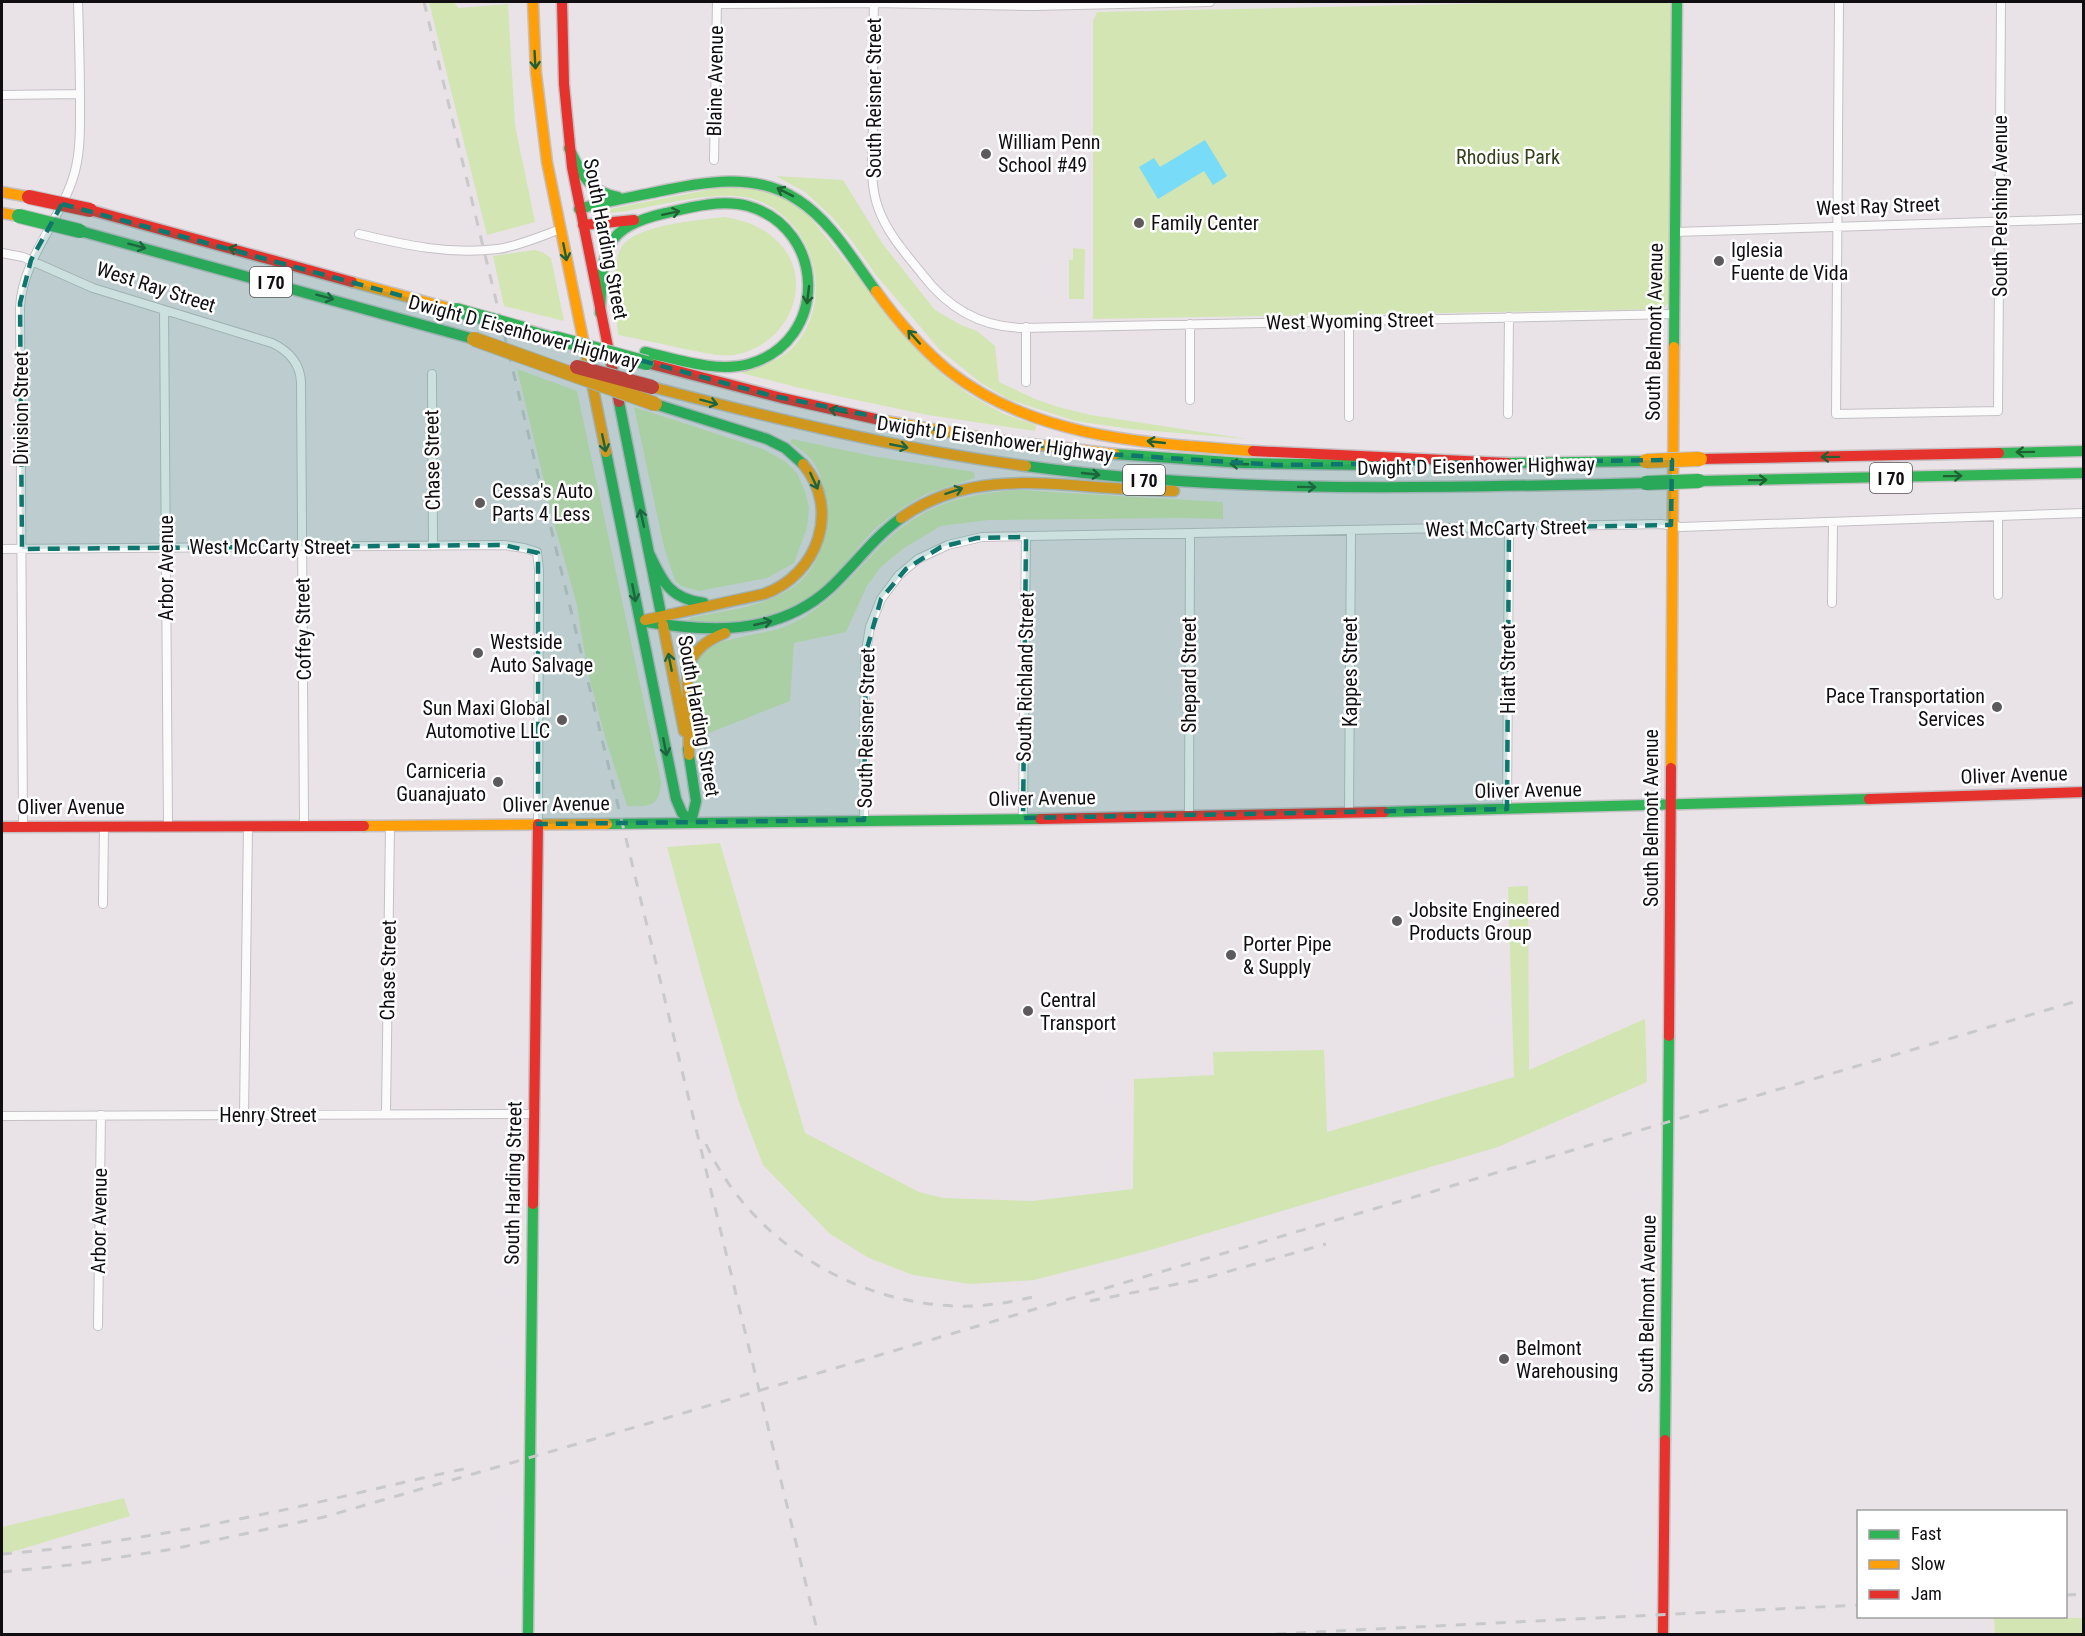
<svg xmlns="http://www.w3.org/2000/svg" width="2085" height="1636" font-family="'Roboto Condensed',sans-serif">
	<style>
		.green { fill: #d2e5b3 }
		.water { fill: #78dbf7 }
		.lines { fill: none; stroke-linecap: round; stroke-linejoin: round }
		.street-casing { stroke: #c4c0c4; stroke-width: 10 }
		.fast-casing { stroke: #c4c0c4; stroke-width: 13 }
		.slow-casing { stroke: #c4c0c4; stroke-width: 13 }
		.jam-casing { stroke: #c4c0c4; stroke-width: 13 }
		.street { stroke: #fcfbfc; stroke-width: 8 }
		.fast { stroke: #30b455; stroke-width: 10 }
		.slow { stroke: #ff9f0a; stroke-width: 10 }
		.jam { stroke: #e5322d; stroke-width: 10 }
		.rail { stroke: #cac9ca; stroke-width: 3; stroke-dasharray: 10 10; stroke-linecap: butt }
		.fast-bridge-casing { stroke: #c4c0c4; stroke-width: 16; stroke-linecap: butt }
		.slow-bridge-casing { stroke: #c4c0c4; stroke-width: 16; stroke-linecap: butt }
		.jam-bridge-casing { stroke: #c4c0c4; stroke-width: 16; stroke-linecap: butt }
		.fast-bridge { stroke: #30b455; stroke-width: 14 }
		.slow-bridge { stroke: #ff9f0a; stroke-width: 14 }
		.jam-bridge { stroke: #e5322d; stroke-width: 14 }
		.oneway { stroke: #206133 }
		.marked { fill: #0f766e; fill-opacity: 0.2; stroke: #0f766e; stroke-width: 4.5; stroke-dasharray: 12 8; stroke-linejoin: round }
		.poi-dot { fill: #5d595c; stroke: #fff; stroke-width: 2 }
		.labels { text-anchor: middle; dominant-baseline: central; stroke-width: 5; stroke-linejoin: round; paint-order: stroke }
		.shield { fill: #fff; stroke: #585658; stroke-width: 1.5 }
		.shield-label { font-size: 18px; font-weight: bold; fill: #110e11 }
		.street-label { font-size: 20px; fill: #110e11; stroke: #fff }
		.poi-label { font-size: 20px; fill: #110e11; stroke: #fff; text-anchor: start }
		.park-label { font-size: 20px; fill: #33421b; stroke: #fff }
	</style>
	<rect width="100%" height="100%" fill="#e9e3e8"/>
	<path class="green" d="M429,2H454L458,8L508,4L515,125L535,222L487,235Z
		M1549,2H1667L1672,5L1669,302L1663,309L1093,319V21L1097,12Z
		M776,176L843,180L882,243L935,310L961,325L977,331L995,346L999,382L1035,399L1058,407L1091,415L1247,439L1131,429L1075,421L1008,399L981,383L940,350L876,275L852,241L832,217L805,192Z
		M733,185C764,190 785,194 809,216L916,349L944,376L970,395L1004,414L1036,425L1035,431L928,415L804,389L741,373C763,366 786,359 800,339C833,292 812,222 759,201C726,187 662,205 627,211L611,213L610,209Z
		M724,217C743,220 759,225 774,238C819,277 790,346 734,355C718,357 701,352 685,349C662,344 640,339 618,335C617,312 610,267 621,248C633,225 700,220 724,217Z
		M1073,248L1085,249L1084,299H1069V260H1073Z
		M535,250L542,252L551,258L564,321L504,306L493,256Z
		M517,369L577,391L661,781C660,807 650,807 627,806L605,737L587,669L577,605L554,523Z
		M634,407L763,449L786,462L797,473L805,491L809,508L807,528L794,563L767,578L699,591L681,586L675,581L664,547Z
		M792,439L872,456L974,472L975,478C959,484 942,488 927,494C909,502 884,520 871,533C851,554 833,584 808,599C773,619 727,624 688,625L690,618C740,607 803,605 821,548C823,543 826,537 827,531C827,522 825,512 825,503C822,473 817,458 790,443Z
		M1019,490L1223,502V519L1182,518L989,520L941,526L904,548L881,567L867,586L846,632L794,643L790,701L704,735C700,714 686,668 703,651C717,638 765,635 786,626C822,611 846,582 873,554C916,507 958,494 1019,490Z
		M720,843L805,1133L919,1192L943,1198L1032,1201L1133,1189L1134,1079L1214,1075L1213,1052L1324,1050L1327,1132L1514,1077L1508,887L1528,886L1529,1070L1645,1019L1647,1082L1498,1147L1147,1251L1034,1280L970,1284L913,1275L869,1258L830,1234L763,1165L739,1102L706,990L667,847Z
		M124,1498L130,1516L2,1555V1527Z
		M1994,1618H2083V1634H1995Z"/>
	<path class="water" d="M1205,140L1227,176L1213,185L1204,171L1158,199L1139,167L1154,158L1160,167Z"/>
	<g class="lines">
		<g class="street-casing">
			<path id="street" d="M874,2C873,41 873,80 873,120C873,149 868,182 879,210C888,234 906,254 922,274C947,307 979,327 1022,328L1674,314
				M1839,2L1836,414L1998,411L2001,2
				M717,4L874,3L1032,6L1210,2
				M2,95L80,94
				M714,160L717,2
				M1675,232L2084,219
				M359,234C405,245 449,255 498,249C519,246 541,236 561,229
				M2,253L23,257L93,288L272,343C289,351 300,363 301,382L304,825
				M164,310L168,826
				M1190,324V400
				M432,374L433,546
				M1026,382V327
				M1508,414L1509,317
				M1349,417V321
				M1998,516V595
				M2,549L504,545L524,548L537,552L539,569L538,824
				M1832,603L1833,522
				M1507,809L1509,528
				M1349,812L1351,531
				M1189,815L1190,534
				M1023,818L1026,537
				M864,820L865,657L870,627L881,599L899,575L918,559L948,545L982,537L1661,524L1681,527L2084,513
				M23,827L20,307C23,259 57,225 72,181C81,156 80,129 80,103C80,69 79,35 78,2
				M103,904L104,826
				M386,1114L390,826
				M244,1115L248,826
				M2,1116L534,1114
				M98,1326L101,1115"/>
		</g>
		<g class="fast-casing">
			<path id="fast" d="M569,148C581,173 588,192 618,197
				M579,209C603,202 627,198 651,193C700,183 753,170 798,200C831,221 853,260 876,291
				M80,231L474,339
				M600,313C603,252 600,228 666,213C691,207 722,199 748,206C827,229 829,341 749,364C716,373 677,359 645,352
				M524,329L555,338
				M1674,347L1677,2
				M619,402L663,624
				M655,404L767,439L785,448L803,464
				M606,452L640,621
				M1999,453L2084,451
				M1115,454L1243,463L1370,465
				M1500,463L1646,461
				M1026,466C1232,494 1439,488 1646,483
				M1699,481L2084,473
				M650,555C663,583 671,599 704,603
				M640,621L676,799L682,813L691,822L696,801L688,749
				M640,621C705,632 776,637 829,589C854,566 873,538 901,518
				M1384,812L1869,799
				M607,824L1040,819
				M1665,1440L1669,1036
				M528,1634L533,1204"/>
		</g>
		<g class="slow-casing">
			<path id="slow" d="M533,2L536,73L547,162L606,452
				M2,192L29,197
				M2,213L19,216
				M352,282L456,310
				M876,291C897,320 921,348 949,371C1035,439 1149,443 1253,451
				M652,387C775,419 899,449 1026,466
				M880,420L989,439L1115,454
				M901,518C959,476 1028,481 1096,487C1122,489 1148,490 1174,491
				M645,620L764,594C818,575 841,509 803,464
				M663,625L684,731
				M689,755L687,668C695,649 707,640 725,633
				M1671,768L1674,347
				M364,826L607,824"/>
		</g>
		<g class="jam-casing">
			<path id="jam" d="M562,2L564,84L572,167L619,402
				M90,210L352,282
				M583,225L634,220
				M647,363L782,398L880,420
				M1253,451L1507,463
				M1700,459L1999,453
				M1869,799L2084,792
				M1040,819L1384,812
				M2,827L364,826
				M1669,1036L1671,768
				M533,1204L538,824
				M1663,1634L1665,1440"/>
		</g>
		<use href="#street" class="street"/>
		<use href="#fast" class="fast"/>
		<use href="#slow" class="slow"/>
		<use href="#jam" class="jam"/>
		<path class="rail" d="M424,2L818,1634
			M706,1144C752,1245 864,1310 974,1306C997,1305 1019,1300 1042,1295
			M1090,1301L1198,1280L1326,1244
			M2,1554C90,1547 177,1532 264,1514C333,1500 400,1482 469,1468
			M2,1572L70,1565L173,1549L324,1517L653,1422L2084,999
			M2066,1595L2084,1594
			M1276,1634L1858,1605"/>
		<g class="fast-bridge-casing">
			<path id="fast-bridge" d="M19,216L80,231
				M456,310L524,329
				M555,338L647,363
				M1646,483L1699,481"/>
		</g>
		<g class="slow-bridge-casing">
			<path id="slow-bridge" d="M474,339L655,404
				M1646,461L1700,459"/>
		</g>
		<g class="jam-bridge-casing">
			<path id="jam-bridge" d="M29,197L90,210
				M577,367L652,387"/>
		</g>
		<use href="#fast-bridge" class="fast-bridge"/>
		<use href="#slow-bridge" class="slow-bridge"/>
		<use href="#jam-bridge" class="jam-bridge"/>
	</g>
	<defs><path id="oneway-shaft" d="M-6 0H5M1.5-3L5.5 0L1.5 3" fill="none" stroke-width="1.6" stroke-linecap="round" stroke-linejoin="round" transform="scale(1.5)"/></defs>
	<g class="oneway">
		<use href="#oneway-shaft" transform="translate(535 60) rotate(87)"/>
		<use href="#oneway-shaft" transform="translate(785 192) rotate(-153)"/>
		<use href="#oneway-shaft" transform="translate(671 213) rotate(-12)"/>
		<use href="#oneway-shaft" transform="translate(137 246) rotate(15)"/>
		<use href="#oneway-shaft" transform="translate(237 250) rotate(-165)"/>
		<use href="#oneway-shaft" transform="translate(565 252) rotate(79)"/>
		<use href="#oneway-shaft" transform="translate(808 295) rotate(97)"/>
		<use href="#oneway-shaft" transform="translate(325 297) rotate(15)"/>
		<use href="#oneway-shaft" transform="translate(914 337) rotate(-132)"/>
		<use href="#oneway-shaft" transform="translate(709 402) rotate(15)"/>
		<use href="#oneway-shaft" transform="translate(838 411) rotate(-168)"/>
		<use href="#oneway-shaft" transform="translate(1156 442) rotate(-174)"/>
		<use href="#oneway-shaft" transform="translate(604 443) rotate(78)"/>
		<use href="#oneway-shaft" transform="translate(899 446) rotate(11)"/>
		<use href="#oneway-shaft" transform="translate(2025 452) rotate(179)"/>
		<use href="#oneway-shaft" transform="translate(1830 457) rotate(179)"/>
		<use href="#oneway-shaft" transform="translate(1239 464) rotate(-178)"/>
		<use href="#oneway-shaft" transform="translate(1091 474) rotate(6)"/>
		<use href="#oneway-shaft" transform="translate(1953 476) rotate(-1)"/>
		<use href="#oneway-shaft" transform="translate(1758 480) rotate(-1)"/>
		<use href="#oneway-shaft" transform="translate(814 481) rotate(65)"/>
		<use href="#oneway-shaft" transform="translate(1307 487) rotate(1)"/>
		<use href="#oneway-shaft" transform="translate(954 491) rotate(-18)"/>
		<use href="#oneway-shaft" transform="translate(642 518) rotate(-103)"/>
		<use href="#oneway-shaft" transform="translate(634 593) rotate(79)"/>
		<use href="#oneway-shaft" transform="translate(763 623) rotate(-13)"/>
		<use href="#oneway-shaft" transform="translate(670 662) rotate(-101)"/>
		<use href="#oneway-shaft" transform="translate(665 747) rotate(79)"/>
	</g>
	<path class="marked" d="M62,204L769,395L980,438L1107,454L1277,465L1672,460L1671,525L1509,528L1507,809L1023,818L1026,537L977,538L941,547L906,569L881,599L866,652L864,820L538,824V553L504,545L22,549L20,303L31,260Z"/>
	<g class="poi-dot">
		<circle cx="986" cy="154" r="6"/>
		<circle cx="1139" cy="223" r="6"/>
		<circle cx="1719" cy="261" r="6"/>
		<circle cx="480" cy="503" r="6"/>
		<circle cx="478" cy="653" r="6"/>
		<circle cx="1997" cy="707" r="6"/>
		<circle cx="562" cy="720" r="6"/>
		<circle cx="498" cy="782" r="6"/>
		<circle cx="1397" cy="921" r="6"/>
		<circle cx="1231" cy="955" r="6"/>
		<circle cx="1028" cy="1011" r="6"/>
		<circle cx="1504" cy="1359" r="6"/>
	</g>
	<g class="labels">
		<g class="shield">
			<rect x="250" y="267" width="42" height="30" rx="4.5"/>
			<rect x="1870" y="463" width="42" height="30" rx="4.5"/>
			<rect x="1123" y="465" width="42" height="30" rx="4.5"/>
		</g>
		<g class="shield-label">
			<text x="271" y="282">I 70</text>
			<text x="1891" y="478">I 70</text>
			<text x="1144" y="480">I 70</text>
		</g>
		<g class="street-label">
			<text transform="translate(715 81) rotate(-89)">Blaine Avenue</text>
			<text transform="translate(874 98) rotate(-90)">South Reisner Street</text>
			<text transform="translate(1878 206) rotate(-2)">West Ray Street</text>
			<text transform="translate(2000 206) rotate(-90)">South Pershing Avenue</text>
			<text transform="translate(606 239) rotate(79)">South Harding Street</text>
			<text transform="translate(156 287) rotate(18)">West Ray Street</text>
			<text transform="translate(1350 321) rotate(-1)">West Wyoming Street</text>
			<text transform="translate(524 332) rotate(15)">Dwight D Eisenhower Highway</text>
			<text transform="translate(1654 332) rotate(-89)">South Belmont Avenue</text>
			<text transform="translate(21 408) rotate(-90)">Division Street</text>
			<text transform="translate(995 439) rotate(8)">Dwight D Eisenhower Highway</text>
			<text transform="translate(432 460) rotate(-91)">Chase Street</text>
			<text transform="translate(1476 466) rotate(-1)">Dwight D Eisenhower Highway</text>
			<text transform="translate(1506 528) rotate(-1)">West McCarty Street</text>
			<text x="270" y="547">West McCarty Street</text>
			<text transform="translate(166 568) rotate(-90)">Arbor Avenue</text>
			<text transform="translate(303 629) rotate(-91)">Coffey Street</text>
			<text transform="translate(1508 669) rotate(-90)">Hiatt Street</text>
			<text transform="translate(1350 672) rotate(-90)">Kappes Street</text>
			<text transform="translate(1189 675) rotate(-90)">Shepard Street</text>
			<text transform="translate(1025 677) rotate(-89)">South Richland Street</text>
			<text transform="translate(699 716) rotate(80)">South Harding Street</text>
			<text transform="translate(866 728) rotate(-89)">South Reisner Street</text>
			<text transform="translate(2014 775) rotate(-2)">Oliver Avenue</text>
			<text transform="translate(1528 790) rotate(-1)">Oliver Avenue</text>
			<text transform="translate(1042 798) rotate(-1)">Oliver Avenue</text>
			<text transform="translate(556 804) rotate(-1)">Oliver Avenue</text>
			<text x="71" y="807">Oliver Avenue</text>
			<text transform="translate(1651 818) rotate(-90)">South Belmont Avenue</text>
			<text transform="translate(388 970) rotate(-89)">Chase Street</text>
			<text x="268" y="1115">Henry Street</text>
			<text transform="translate(513 1183) rotate(-89)">South Harding Street</text>
			<text transform="translate(99 1221) rotate(-89)">Arbor Avenue</text>
			<text transform="translate(1647 1304) rotate(-89)">South Belmont Avenue</text>
		</g>
		<g class="poi-label">
			<text x="998" y="142">William Penn<tspan x="998" dy="23">School #49</tspan></text>
			<text x="1151" y="223">Family Center</text>
			<text x="1731" y="250">Iglesia<tspan x="1731" dy="23">Fuente de Vida</tspan></text>
			<text x="492" y="491">Cessa's Auto<tspan x="492" dy="23">Parts 4 Less</tspan></text>
			<text x="490" y="642">Westside<tspan x="490" dy="23">Auto Salvage</tspan></text>
			<text x="1985" y="696" text-anchor="end">Pace Transportation<tspan x="1985" dy="23">Services</tspan></text>
			<text x="550" y="708" text-anchor="end">Sun Maxi Global<tspan x="550" dy="23">Automotive LLC</tspan></text>
			<text x="486" y="771" text-anchor="end">Carniceria<tspan x="486" dy="23">Guanajuato</tspan></text>
			<text x="1409" y="910">Jobsite Engineered<tspan x="1409" dy="23">Products Group</tspan></text>
			<text x="1243" y="944">Porter Pipe<tspan x="1243" dy="23">&amp; Supply</tspan></text>
			<text x="1040" y="1000">Central<tspan x="1040" dy="23">Transport</tspan></text>
			<text x="1516" y="1348">Belmont<tspan x="1516" dy="23">Warehousing</tspan></text>
		</g>
		<g class="park-label">
			<text x="1508" y="157">Rhodius Park</text>
		</g>
	</g>
	<rect width="2085" height="1636" fill="none" stroke="#110e11" stroke-width="6"/>
	<rect x="1857" y="1510" width="210" height="108" fill="#ffffff" stroke="#a09fa0" stroke-width="1.5"/>
	<rect x="1869" y="1530" width="30" height="9" fill="#30b455" stroke="#a09fa0" stroke-width="1.5"/>
	<text x="1911" y="1540" font-size="18" fill="#110e11">Fast</text>
	<rect x="1869" y="1560" width="30" height="9" fill="#ff9f0a" stroke="#a09fa0" stroke-width="1.5"/>
	<text x="1911" y="1570" font-size="18" fill="#110e11">Slow</text>
	<rect x="1869" y="1590" width="30" height="9" fill="#e5322d" stroke="#a09fa0" stroke-width="1.5"/>
	<text x="1911" y="1600" font-size="18" fill="#110e11">Jam</text>
</svg>
